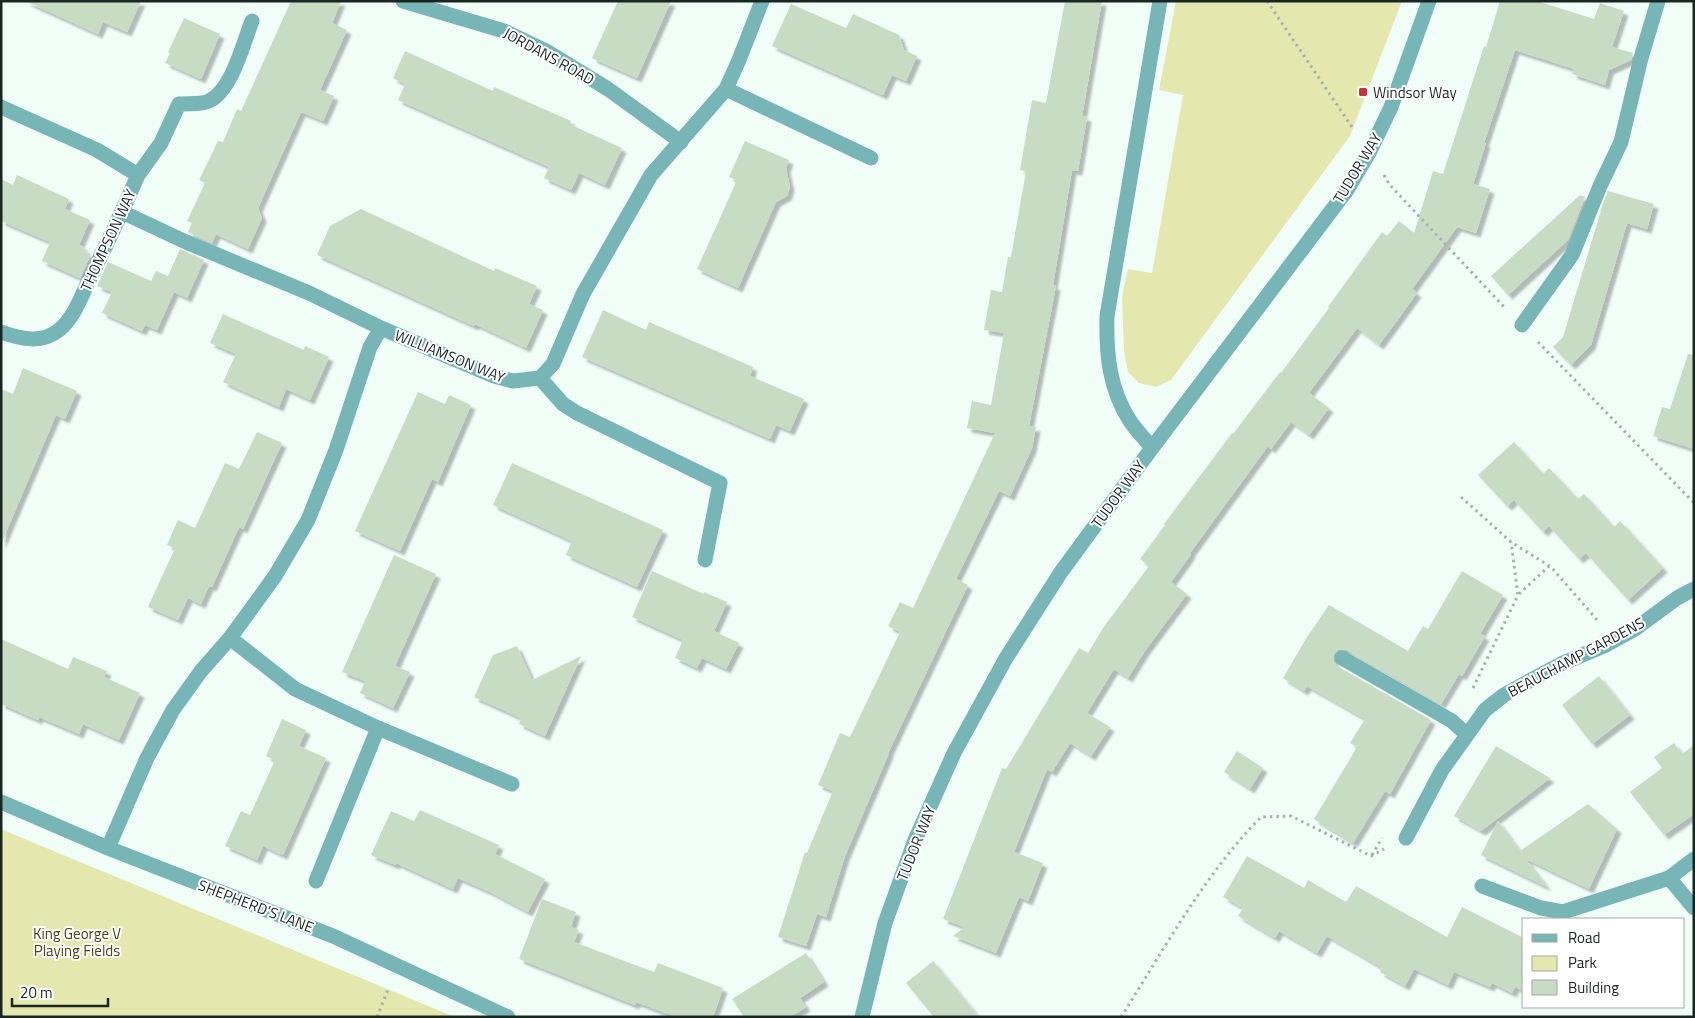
<svg xmlns="http://www.w3.org/2000/svg" width="1695" height="1018" font-family="'Titillium Web',sans-serif">
	<style>
		.green { fill: #e4e8ae }
		.building { fill: #c8dbc3; filter: url(#shadow) }
		.lines { fill: none; stroke-linecap: round; stroke-linejoin: round }
		.path { stroke: #a6b3ad; stroke-width: 3; stroke-dasharray: 2.5 4; stroke-linecap: butt }
		.lane { stroke: #77b5b7; stroke-width: 15 }
		.street { stroke: #77b5b7; stroke-width: 15 }
		.poi-dot { fill: #c4343b; stroke: #fff; stroke-width: 2 }
		.labels { text-anchor: middle; dominant-baseline: central; stroke-width: 4; stroke-linejoin: round; paint-order: stroke }
		.street-label { font-size: 15px; fill: #1a2622; stroke: #fff }
		.poi-label { font-size: 15px; fill: #1a2622; stroke: #fff; text-anchor: start }
		.park-label { font-size: 15px; fill: #464818; stroke: #fff }
	</style>
	<defs>
		<filter id="shadow"><feDropShadow dx="4.5" dy="4.5" stdDeviation="1" flood-color="#0004"/></filter>
	</defs>
	<rect width="100%" height="100%" fill="#f1fef8"/>
	<path class="green" d="M1176,1H1402L1350,136L1171,380L1156,387L1139,383L1128,372L1124,352L1122,296L1128,269L1152,273L1183,95L1159,90Z
		M1,829L15,835L455,1017H1Z"/>
	<path class="building" d="M25,1H141L127,32L103,22L98,34Z
		M291,1H341L332,23L347,30L320,90L334,96L323,121L301,112L258,208L262,218L248,249L216,234L212,243L188,232L192,223L187,221L205,183L199,180L218,141L223,142L237,109L241,111Z
		M618,1H671L637,78L592,58Z
		M1065,1H1102L1082,116L1087,117L1078,171L1072,170L1053,285L1056,286L1029,426L1036,427L1032,448L1010,496L999,491L956,579L968,585L888,753H889L845,856L826,917L817,914L806,946L778,937L805,852L807,853L833,791L818,785L840,733L850,737L900,632L888,626L900,602L913,608L995,433L967,428L972,401L991,405L1004,333L984,330L991,290L1002,292L1008,257H1011L1026,171L1020,170L1032,100L1046,103Z
		M1500,1H1537L1594,19L1600,3L1624,11L1612,47L1633,53L1631,60L1609,70L1605,85L1572,74L1574,69L1515,50L1484,143H1486L1473,184L1490,189L1476,233L1457,227L1412,289L1417,293L1379,345L1357,328L1309,393L1329,408L1309,435L1291,422L1271,449L1268,446L1190,553L1191,554L1171,582L1187,594L1144,652L1128,678L1114,669L1087,713L1110,727L1091,756L1070,743L1052,772L1047,769L1014,852L1043,863L1028,901L1019,897L996,953L953,936L965,927L943,919L1002,768L1006,769L1079,648L1088,653L1103,628L1149,566L1140,559L1165,525L1164,524L1232,433L1233,434L1280,372L1281,373L1329,308L1328,307L1382,232L1387,236L1399,221L1414,233L1433,171L1443,174L1484,46L1486,47Z
		M791,4L846,28L853,14L899,35L904,50L917,56L906,81L892,75L883,95L772,46Z
		M184,18L220,34L201,79L165,63L170,53L168,52Z
		M405,51L493,91L494,87L571,121L569,124L622,148L605,185L579,173L571,190L544,178L549,167L398,100L405,84L393,78Z
		M745,141L789,160L786,169L790,187L787,196L776,202L738,288L697,269L737,180L729,177Z
		M17,175L69,199L65,209L90,220L79,245L84,247L82,250L91,254L80,278L42,261L50,242L1,221V179L13,185Z
		M1608,191L1654,204L1647,229L1627,223L1591,345L1571,365L1553,347L1563,337L1601,210L1600,211Z
		M1580,195L1585,197L1568,240L1508,295L1491,276Z
		M361,209L494,271L495,268L537,286L529,304L543,310L526,348L475,324L474,326L317,255L330,226Z
		M180,249L204,260L187,298L174,292L157,330L145,325L142,331L102,313L112,292L97,286L108,262L151,281L156,271L168,276Z
		M603,310L646,330L649,322L753,367L750,376L804,399L790,431L776,425L770,439L582,357Z
		M223,314L304,350L305,346L329,357L310,400L286,389L279,407L223,382L236,354L210,343Z
		M1688,354L1694,355V449L1653,436L1662,407L1670,409Z
		M23,368L77,391L65,419L56,415L1,544V389L13,394Z
		M418,392L445,404L449,395L471,405L438,482L432,479L400,551L355,531Z
		M257,432L282,443L243,529L239,527L212,587L209,586L201,604L188,598L178,620L148,607L175,548L167,545L178,520L195,528L225,463L239,469Z
		M1514,442L1543,474L1549,468L1578,499L1584,494L1614,527L1620,521L1663,568L1628,600L1586,553L1579,559L1549,526L1543,532L1514,500L1507,506L1478,475Z
		M512,463L663,530L637,587L566,555L572,541L493,505Z
		M394,555L436,574L395,666L410,672L393,708L360,693L365,681L342,672Z
		M652,571L704,594V592L727,602L714,631L739,643L726,669L702,658L697,668L675,658L683,640L632,617Z
		M1462,571L1503,595L1480,634L1485,636L1462,676L1459,674L1441,704L1347,650H1338L1334,654V662L1337,666L1431,720L1390,794L1385,791L1353,843L1314,819L1357,747L1350,743L1365,719L1307,686L1304,691L1283,678L1307,637L1329,605L1408,651L1423,626L1428,629Z
		M1,639L68,669L73,657L107,671L104,677L140,693L119,740L83,724L79,734L39,717L38,720L1,704Z
		M517,646L532,680L581,656L545,736L519,724L521,718L474,697L493,655Z
		M1599,676L1630,715L1592,744L1562,705Z
		M282,719L306,730L299,746L326,758L283,855L263,846L257,860L225,846L241,811L250,815L275,760L266,756Z
		M1674,743L1682,754L1694,745V814L1664,835L1630,792L1662,768L1654,757Z
		M1496,746L1550,778L1481,831L1454,816Z
		M1237,751L1263,768L1250,789L1224,772Z
		M1588,804L1617,829L1589,889L1526,859L1547,887L1481,855L1498,821L1520,851Z
		M420,810L499,845L495,854L545,879L528,912L490,892L458,878L453,889L396,863L395,865L371,855L391,811L414,821Z
		M1247,856L1304,888L1308,880L1346,902L1356,886L1447,937L1462,907L1524,938V991L1515,987L1512,993L1492,983L1490,987L1454,972L1448,985L1414,969L1405,986L1380,972L1382,968L1327,936L1317,953L1279,931L1275,938L1238,916L1243,908L1223,897Z
		M542,899L576,912L571,927L579,930L574,942L654,972L658,963L723,988L713,1017H676L636,1002L635,1005L519,959Z
		M806,953L824,982L800,998L806,1007L790,1017H744L732,999Z
		M933,961L979,1017H934L906,983Z"/>
	<g class="lines">
		<path class="path" d="M1267,1L1354,130
			M1384,175L1389,184L1506,309
			M1538,342L1694,503
			M1461,497L1511,542L1551,567L1599,622
			M1519,594L1549,566
			M1473,688L1518,595L1511,542
			M1372,855L1382,838
			M1,1016L3,1017
			M377,1017L389,987
			M1121,1017C1165,948 1204,875 1261,817L1291,816L1371,856L1384,849"/>
		<path class="lane" d="M1522,325L1572,255L1600,186L1621,142L1641,58L1658,1
			M1342,658L1452,721L1466,734
			M316,881L378,728
			M1482,886L1541,908L1563,912L1669,878L1694,908"/>
		<path class="street" d="M403,1L504,31L546,51L608,89L681,142
			M726,89L871,158
			M1,107L97,150L138,175C123,210 107,244 90,278C82,295 74,318 59,330C42,344 20,339 1,332
			M138,175L161,143L179,104C188,103 202,105 209,101C232,90 243,44 252,21
			M122,212L186,242L309,293L381,328L494,376L513,381L540,378L553,364L583,294L651,175L726,89L739,60L762,1
			M540,378L563,404L577,413L720,483L705,560
			M1152,448C1145,439 1136,430 1130,421C1109,389 1106,353 1107,316L1160,1
			M230,638L295,689L378,728L512,784
			M1,802L108,848L333,936L508,1017
			M1406,838L1442,770L1485,710L1504,695L1531,680L1561,664L1606,645L1635,629L1677,598L1694,589
			M108,848L147,758L173,710L201,671L230,638L275,576L308,520L336,450L370,347L381,328
			M1669,878L1694,859
			M862,1017L885,923L915,840L954,753L1006,658L1061,572L1152,448L1347,190L1369,153L1391,107L1429,1"/>
	</g>
	<rect class="poi-dot" x="1358" y="87" width="10" height="10" rx="2.5"/>
	<g class="labels">
		<g class="street-label">
			<text transform="translate(549 56) rotate(29)">JORDANS ROAD</text>
			<text transform="translate(1357 168) rotate(-59)">TUDOR WAY</text>
			<text transform="translate(108 240) rotate(-65)">THOMPSON WAY</text>
			<text transform="translate(450 356) rotate(22)">WILLIAMSON WAY</text>
			<text transform="translate(1118 494) rotate(-54)">TUDOR WAY</text>
			<text transform="translate(1576 657) rotate(-28)">BEAUCHAMP GARDENS</text>
			<text transform="translate(916 843) rotate(-68)">TUDOR WAY</text>
			<text transform="translate(256 906) rotate(21)">SHEPHERD'S LANE</text>
		</g>
		<g class="poi-label">
			<text x="1373" y="92">Windsor Way</text>
		</g>
		<g class="park-label">
			<text x="77" y="933">King George V<tspan x="77" dy="17">Playing Fields</tspan></text>
		</g>
	</g>
	<rect width="1695" height="1018" fill="none" stroke="#1a2622" stroke-width="5"/>
	<rect x="1522" y="918" width="162" height="90" fill="#ffffff" stroke="#a3a8a7"/>
	<rect x="1532" y="934" width="25" height="8" fill="#77b5b7" stroke="#a3a8a7"/>
	<text x="1568" y="943" font-size="15" fill="#1a2622">Road</text>
	<rect x="1532" y="956" width="25" height="15" fill="#e4e8ae" stroke="#a3a8a7"/>
	<text x="1568" y="968" font-size="15" fill="#1a2622">Park</text>
	<rect x="1532" y="980" width="25" height="15" fill="#c8dbc3" stroke="#a3a8a7"/>
	<text x="1568" y="993" font-size="15" fill="#1a2622">Building</text>
	<path d="M12 998v8h96v-8" fill="none" stroke="#1a2622" stroke-width="2.5"/>
	<text x="20" y="998" font-size="15" fill="#1a2622" stroke="#ffffff" stroke-width="4" paint-order="stroke">20 m</text>
</svg>
